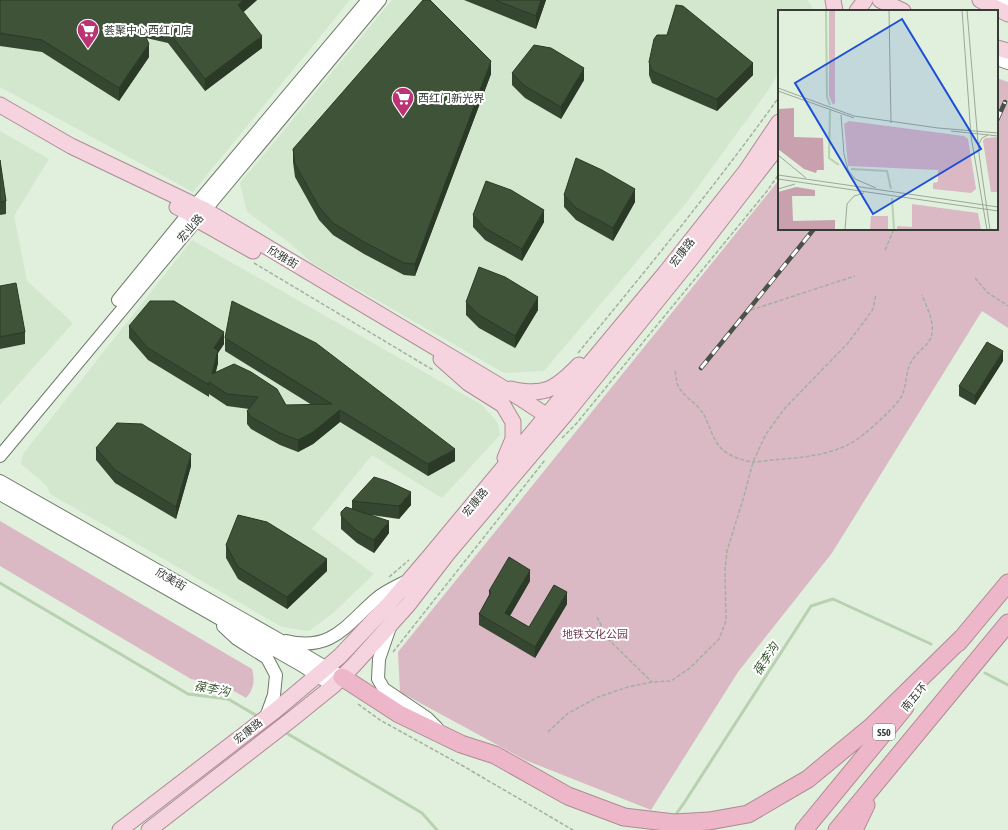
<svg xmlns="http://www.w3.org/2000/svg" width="1008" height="830" font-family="'Asap Condensed','Noto Sans SC',sans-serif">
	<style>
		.built { fill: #d2e7cd }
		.green { fill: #dab9c4 }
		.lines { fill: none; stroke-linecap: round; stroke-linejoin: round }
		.stream { stroke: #b8d1b1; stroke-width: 3 }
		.minor-casing { stroke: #6e7c6a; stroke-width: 14 }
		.major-casing { stroke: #ae8b95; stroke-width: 17 }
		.highway-casing { stroke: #ae8b95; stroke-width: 19 }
		.path { stroke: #a3b0a0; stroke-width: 1.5; stroke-dasharray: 4 2; stroke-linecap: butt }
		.minor { stroke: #fff; stroke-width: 12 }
		.major { stroke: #f5d3df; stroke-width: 15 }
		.highway { stroke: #eeb6c9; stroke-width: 17 }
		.rail-casing { stroke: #4a5149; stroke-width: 4.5 }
		.rail { stroke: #fff; stroke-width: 3; stroke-dasharray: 9; stroke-linecap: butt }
		.wall { fill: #354730 }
		.shaded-wall { fill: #2b3a27 }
		.building { fill: #3e5338; stroke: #2b3a27 }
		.labels { text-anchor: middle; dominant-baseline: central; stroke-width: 4; stroke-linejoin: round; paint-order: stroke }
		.shield { fill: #fff; stroke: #727672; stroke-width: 1 }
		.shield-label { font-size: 10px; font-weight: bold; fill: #363c35 }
		.poi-label { font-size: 11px; fill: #363c35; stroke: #fff; text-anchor: start }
		.street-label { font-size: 11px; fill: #363c35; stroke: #fff }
		.park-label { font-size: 11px; fill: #713a4f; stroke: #fff }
		.water-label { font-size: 12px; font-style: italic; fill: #335529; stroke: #fff }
		.inset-river { fill: none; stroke: #b8d1b1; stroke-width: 2 }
		.inset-road { fill: none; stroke: #9ca899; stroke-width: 1 }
		.view { fill: #1d4ed8; fill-opacity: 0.15; stroke: #1d4ed8; stroke-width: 2 }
		.inset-edge { fill: none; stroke: #363c35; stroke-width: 2 }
	</style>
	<rect width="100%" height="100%" fill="#e0f0dc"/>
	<path class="built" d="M0,0H350L193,192L0,87Z
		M392,0H807L812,6L811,11H779V72L769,89L687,202L544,371L504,373L312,263L290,243L247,212L240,183Z
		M0,131L49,159L14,216L27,281L73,323L0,405Z
		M192,240L482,405L498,423L500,435L442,498L372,455L312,529L374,574L332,614L309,631L282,627L50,494L47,486L21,464L23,454Z"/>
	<path class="green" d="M997,78L1008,82V328L982,311L832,553L738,672L651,810L525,760L400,692L398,652L779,180V229H997Z
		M0,521L252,669C255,680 254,689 246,698L225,686L191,679L0,566Z"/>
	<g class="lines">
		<path class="stream" d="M0,583L188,694L228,699L259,717
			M985,673L1008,685
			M283,731L422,813L437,830
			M674,817L684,803L811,606L833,599L931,644"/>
		<g class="minor-casing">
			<path id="minor" d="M990,5L1008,3
				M997,59L1008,63
				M118,300L189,213L368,0
				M0,456L380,0
				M0,481L278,639L342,677
				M0,494L301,665L333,686
				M223,626L237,639L267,658L276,675L274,695L266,717
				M390,627L379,659L378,679L384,689L427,718L437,728
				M286,641C332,652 346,625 376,599C384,592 395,587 405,582"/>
		</g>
		<g class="major-casing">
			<path id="major" d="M833,0L835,11
				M880,0L903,11
				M980,0L1008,14
				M857,11L865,0
				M997,48L1008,51
				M0,105L71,146L205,210L520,398L555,421
				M177,207L189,213L196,219L253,251
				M441,359L468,383L503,405L513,422V439L505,458
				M511,389C544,397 556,389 579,365
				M120,830L276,710L326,668L340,656L388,605L429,557L666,272L746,171L779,122
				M149,830L292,719L333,686L354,665L408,605L448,553L565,415L694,255L779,145"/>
		</g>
		<g class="highway-casing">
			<path id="highway" d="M958,643L1008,583
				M342,677L399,714L461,744L495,755L568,796L624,817L674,823L709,821L748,814L808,779L872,726L965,635
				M804,830L905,707
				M837,830L1008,623
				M854,830L866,805"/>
		</g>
		<path class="path" d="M885,250L894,229
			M254,263L433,370
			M975,278L987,292L1008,306
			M751,310L855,276
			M578,353C647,269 716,185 779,97
			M675,371C676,375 676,379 677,383C681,396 697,402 704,415C710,426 713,441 722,449C729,456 743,461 753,462C758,462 765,461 771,460C798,458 829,456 853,442C866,434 891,411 900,399C907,388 905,375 910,364C914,356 921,350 927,344C939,330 928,310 922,295
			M562,438L576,424L767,191L779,174
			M389,577L409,560
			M597,617L608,639L652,682
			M393,652L545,460
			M358,704L380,720L463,766L573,830
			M548,732L567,714L598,697L628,687L652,682L671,681L690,668L719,639L726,621L725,570L727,551L744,496L753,462L766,434L785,408L848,343L863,323L873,309L876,294"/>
		<use href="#minor" class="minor"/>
		<use href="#major" class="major"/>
		<use href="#highway" class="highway"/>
		<g class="rail-casing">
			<path id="rail" d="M997,120L1005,102
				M701,368L814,229"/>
		</g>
		<use href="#rail" class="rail"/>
	</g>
	<path class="wall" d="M0,0H257L243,12L262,48L205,91L168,43L146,38L149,57L119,101L42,52L0,46Z
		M464,0H546L536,29Z
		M667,35L753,75L717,111L652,83L649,75V62Z
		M512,73L584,80L561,119L525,98L512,85Z
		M491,74L415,276L404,275L364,254L333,235L319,220L295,177L293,162V149Z
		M0,160L6,201V214L0,215Z
		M564,195L635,202L613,241L576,220L564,207Z
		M473,215L544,222L522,261L485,240L473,227Z
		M0,286L25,332V344L0,349Z
		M466,302L538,310L515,348L479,328L466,315Z
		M129,326L224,344L218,353V363L216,372L286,405H312L225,351V338L455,461L428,476L340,422L313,444L298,452L280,445L251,429L247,424V411L249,409L227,406L209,394V397L148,360L129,338Z
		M1003,361L975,405L959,396V386Z
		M96,448L191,466L176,519L115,483L96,460Z
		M352,501L411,505L399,519L371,515L389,533L374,553L357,543L341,529V516L352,509Z
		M226,545L327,571L287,609L238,579L226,558Z
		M530,581L510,616L529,627L567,604L535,658L479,625V614L489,596V591Z"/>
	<path class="shaded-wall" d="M243,0H257L238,17V5Z
		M541,0H546L536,29V16Z
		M262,36V48L205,91V79Z
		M149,44V57L119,101V88Z
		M491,61V74L415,276V264Z
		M753,63V75L717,111V99Z
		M584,68V80L561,119V107Z
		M635,189V202L613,241V228Z
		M544,210V222L522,261V249Z
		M538,297V310L515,348V336Z
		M224,332V344L218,353V363L212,384V374L214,348Z
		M1003,351V361L975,405V396Z
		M340,410V422L313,444L298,452V440Z
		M455,449V461L428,476V464Z
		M191,454V466L176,519V507Z
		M411,492V505L399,519V506Z
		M389,521V533L374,553V540Z
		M327,559V571L287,609V597Z
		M530,570V581L505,624V613Z
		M567,592V604L535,658V647Z"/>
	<path class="building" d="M0,0H243L238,5L262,36L205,79L168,31L140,24L149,44L119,88L42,40L0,33Z
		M423,0H430L491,61L415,264L404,263L364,242L333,223L319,207L295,164L293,149Z
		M495,0H541L536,16Z
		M676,5L683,6L753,63L717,99L652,71L649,62L654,39L657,35H667Z
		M534,45L551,48L584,68L561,107L525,86L512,73Z
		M576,158L602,170L635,189L613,228L576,208L564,195Z
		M0,160L6,201L0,202Z
		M486,181L511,190L544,210L522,249L485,228L473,215Z
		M479,267L505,277L538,297L515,336L479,315L466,302Z
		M16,283L25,332L0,337V286Z
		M150,301H174L224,332L214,348L218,350L212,374L234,364L251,372L277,389L286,405L332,404L225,338L232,301L316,343L455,449L428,464L340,410L313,432L298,440L280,433L251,417L247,411L258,397L227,394L209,382V385L148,348L129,326Z
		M987,342L1003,351L975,396L959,386Z
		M117,423L142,424L191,454L176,507L115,470L96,448Z
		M374,477L387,481L411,492L399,506L352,501Z
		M346,507L389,521L374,540L357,531L341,516V512Z
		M238,515L267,522L327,559L287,597L238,567L226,545Z
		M509,557L530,570L505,613L529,627L554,585L567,592L535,647L479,614L491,592L489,591Z"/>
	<defs>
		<g id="supermarket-pin" transform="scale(1.15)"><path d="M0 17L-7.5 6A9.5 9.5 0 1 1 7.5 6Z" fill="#bb3372" stroke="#fff"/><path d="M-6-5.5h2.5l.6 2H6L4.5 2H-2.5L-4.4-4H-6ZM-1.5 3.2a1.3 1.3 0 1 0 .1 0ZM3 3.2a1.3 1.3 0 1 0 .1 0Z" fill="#fff"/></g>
	</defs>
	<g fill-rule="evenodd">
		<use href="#supermarket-pin" x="88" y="30"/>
		<use href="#supermarket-pin" x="403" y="98"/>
	</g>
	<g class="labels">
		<rect class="shield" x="873" y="724" width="22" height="16" rx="3"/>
		<g class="shield-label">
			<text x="884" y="732">S50</text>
		</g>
		<g class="poi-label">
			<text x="104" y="30">荟聚中心西红门店</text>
			<text x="418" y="98">西红门新光界</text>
		</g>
		<g class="street-label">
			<text transform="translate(190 228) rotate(-49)">宏业路</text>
			<text transform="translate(682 252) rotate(-52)">宏康路</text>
			<text transform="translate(283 257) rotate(31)">欣雅街</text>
			<text transform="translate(475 502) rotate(-50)">宏康路</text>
			<text transform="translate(171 579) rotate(30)">欣美街</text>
			<text transform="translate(914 697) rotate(-50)">南五环</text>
			<text transform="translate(248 731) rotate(-38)">宏康路</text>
		</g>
		<g class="park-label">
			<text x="595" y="634">地铁文化公园</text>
		</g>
		<g class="water-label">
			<text transform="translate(766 659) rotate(-57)">葆李沟</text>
			<text transform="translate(212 689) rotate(11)">葆李沟</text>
		</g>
	</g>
	<g transform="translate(778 10)">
		<rect width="220" height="220" fill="#e0f0dc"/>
		<path d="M51,0H57V93L55,95L51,86ZM71,111L186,126L190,129L198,179L193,183L155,179V173L160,172V160L70,156L66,114ZM220,127V182H213L205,131L207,128ZM134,194L200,203L203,220H119V216L134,217ZM93,206H110V220H92Z" fill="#dab9c4"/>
		<path d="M16,98V127L45,128L46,160H39L38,163L26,159L0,139V99ZM18,177L37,180V186H14L15,211L57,210V220H0V182Z" fill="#c9a0ad"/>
		<path class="inset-river" d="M48,0L49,87L52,95M52,100L51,148L61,155M73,159L109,161L113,179M114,188L116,220"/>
		<path class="inset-road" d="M111,0L113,113M184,0L193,126L209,220M189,0L201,144L212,220M0,78L76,106L160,118L220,123M0,81L76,108M63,105L66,144L70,160L77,169L98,178M173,121L220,126M201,134L204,128L210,125M0,145L28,168M0,165L220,197M0,169L220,201M0,179L17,174M67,220L69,194L76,186L86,183"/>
		<path class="view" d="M124,9L203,139L95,204L17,73Z"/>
		<rect width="220" height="220" class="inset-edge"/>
	</g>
</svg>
